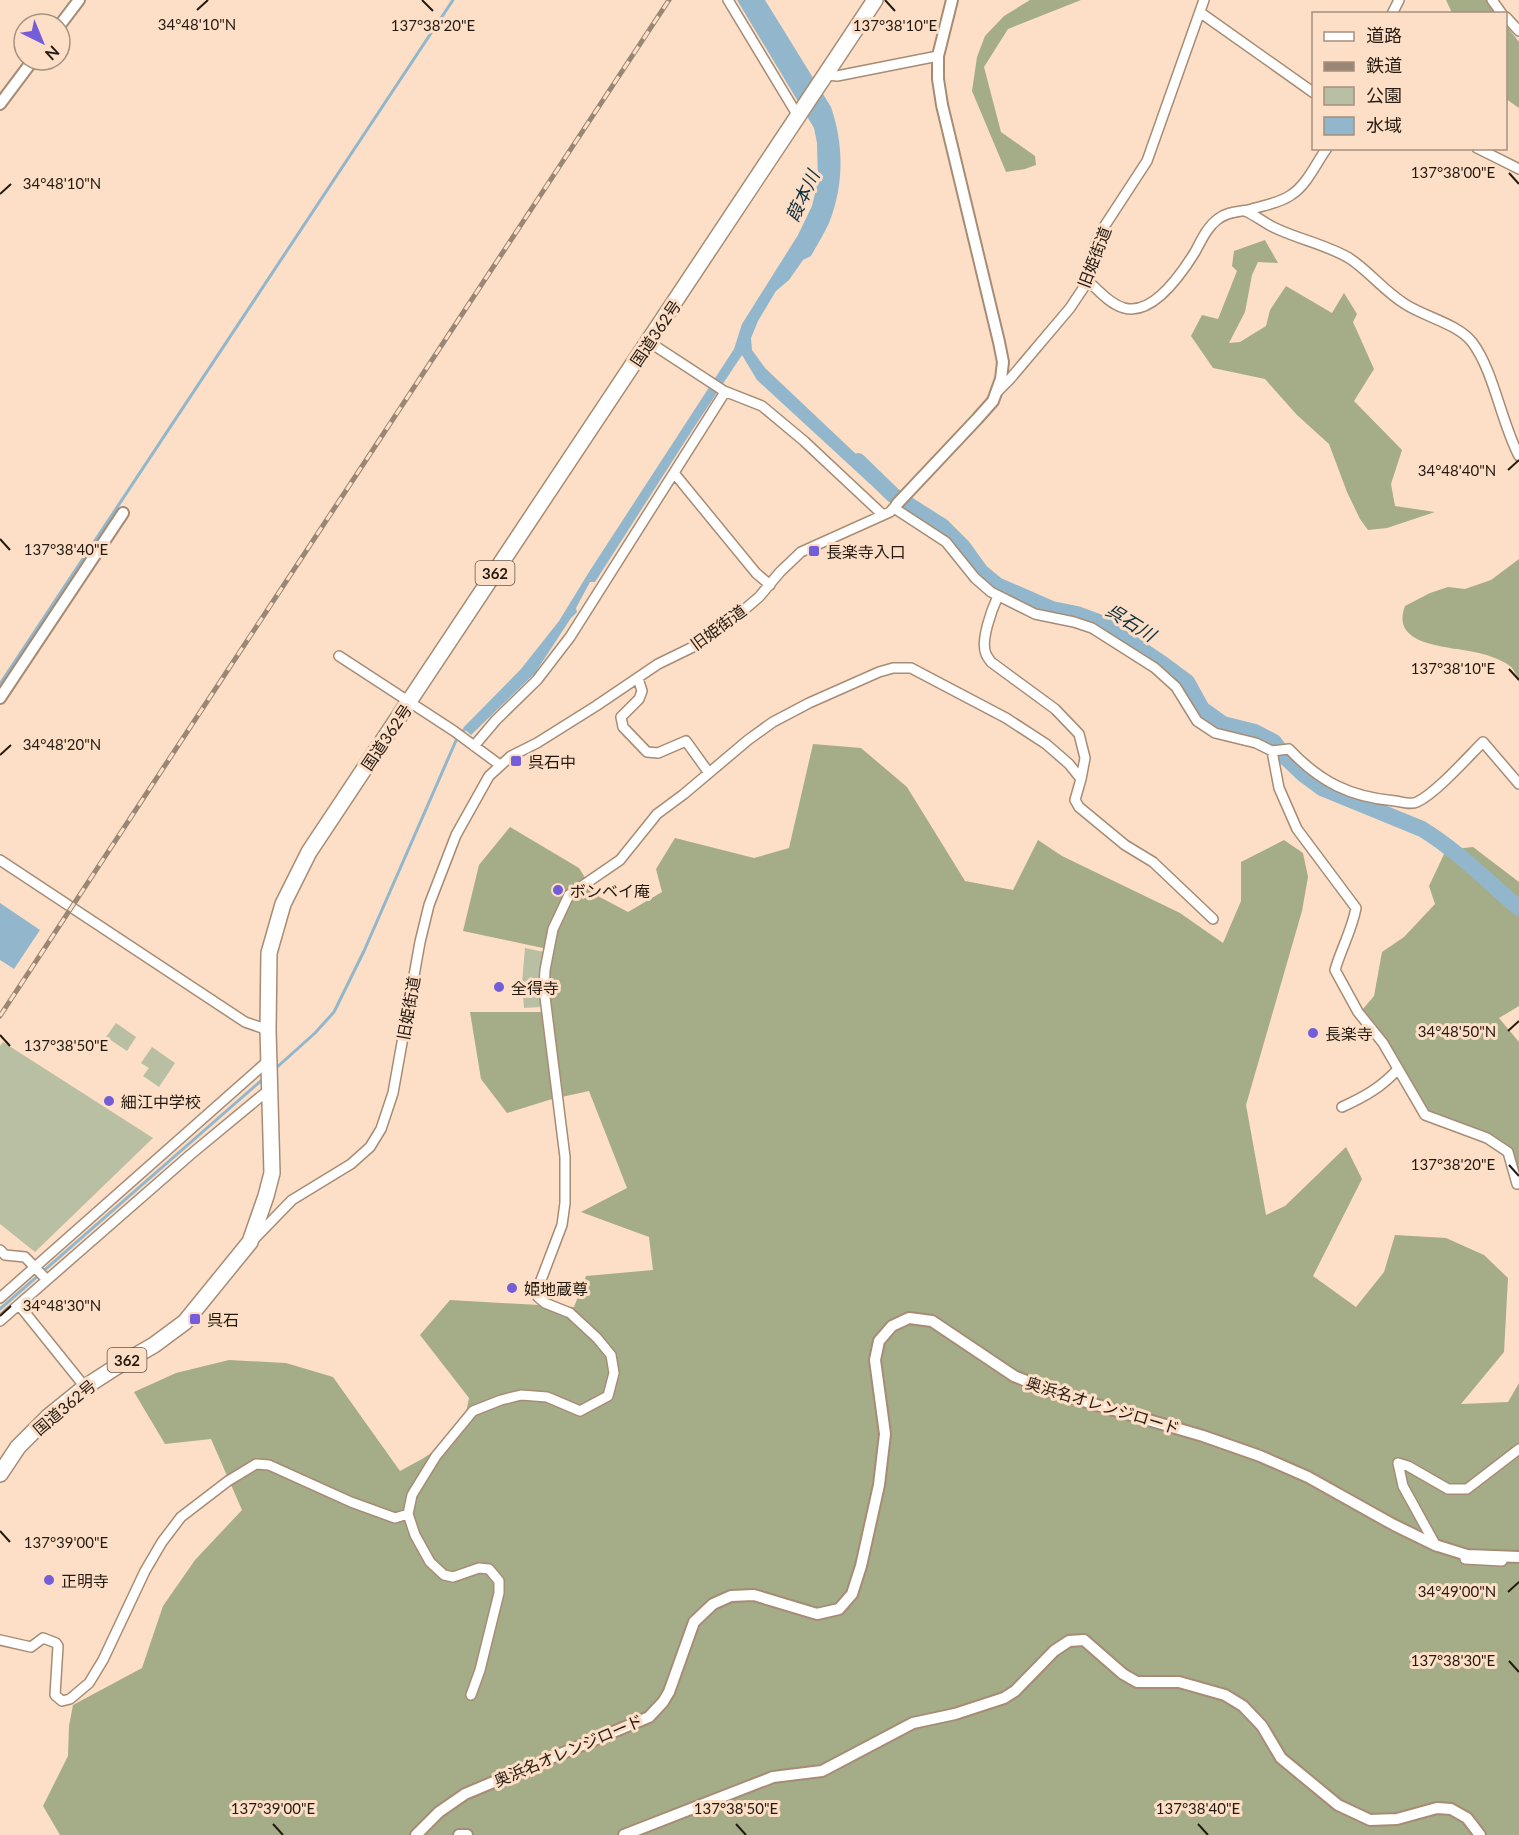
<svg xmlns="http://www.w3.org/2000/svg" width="1519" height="1835" font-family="Lato,'Noto Sans JP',sans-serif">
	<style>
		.green { fill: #b9bfa2 }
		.forest { fill: #a5ac88 }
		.water { fill: #92b7cc }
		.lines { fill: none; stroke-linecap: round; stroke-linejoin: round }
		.stream { stroke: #92b7cc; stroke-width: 3 }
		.river { stroke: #92b7cc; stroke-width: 16 }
		.minor-casing { stroke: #a78c75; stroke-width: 12 }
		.tertiary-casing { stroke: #a78c75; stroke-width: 14 }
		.trunk-casing { stroke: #a78c75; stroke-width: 18 }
		.minor { stroke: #fff; stroke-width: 9 }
		.tertiary { stroke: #fff; stroke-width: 10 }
		.trunk { stroke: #fff; stroke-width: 15 }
		.rail-casing { stroke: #9a8674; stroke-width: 5 }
		.rail { stroke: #fcdfc6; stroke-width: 3; stroke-dasharray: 9; stroke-linecap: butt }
		.ticks { fill: none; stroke: #241a11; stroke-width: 2 }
		.poi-dot { fill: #745dd8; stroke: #fcdfc6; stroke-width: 2 }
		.labels { text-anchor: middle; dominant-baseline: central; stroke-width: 6; stroke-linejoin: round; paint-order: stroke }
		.shield { fill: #fcdfc6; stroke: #655547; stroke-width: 1.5 }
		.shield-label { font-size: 15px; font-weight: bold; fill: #241a11 }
		.street-label { font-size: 16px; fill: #241a11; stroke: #fcdfc6 }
		.poi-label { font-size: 16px; fill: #241a11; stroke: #fcdfc6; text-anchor: start }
		.water-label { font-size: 18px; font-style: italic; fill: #0d2f3e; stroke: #fcdfc6 }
		.ticks-label { font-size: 15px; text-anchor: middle; fill: #241a11; stroke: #fcdfc6; stroke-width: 6; stroke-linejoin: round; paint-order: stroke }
	</style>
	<rect width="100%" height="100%" fill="#fcdfc6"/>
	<path class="green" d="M525,948L544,952L540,966V1007L524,1008L522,983Z
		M116,1023L136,1037L127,1051L106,1037Z
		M3,1042L153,1138L35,1252L0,1224V1046Z
		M152,1047L175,1063L159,1087L143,1076L149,1068L141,1063Z"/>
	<path class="forest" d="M1030,0H1081L1008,29L984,67L1001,132L1035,156L1036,165L1025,169L1006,172L972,91L977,57L985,36L1004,16Z
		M1446,0H1489V4L1496,13H1452Z
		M1506,25L1519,42V108L1506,99Z
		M1265,240L1278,263L1258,262L1252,275L1245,312L1229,343L1240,342L1266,326L1270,310L1286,286L1332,313L1344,293L1357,314L1353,322L1374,369L1354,401L1402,450L1391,484L1395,506L1435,512L1387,528L1368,530L1360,519L1347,492L1329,444L1297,415L1265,379L1213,368L1191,336L1202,315L1218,319L1237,271L1232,266L1234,251Z
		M1519,559V682C1517,677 1514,669 1510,666C1502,660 1488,655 1479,653C1453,646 1389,648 1405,606L1430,593L1448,587L1465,589L1491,580Z
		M813,744L861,748L907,787L965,881L1013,890L1038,840L1062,856L1180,913L1223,943L1241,901V862L1284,840L1303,853L1308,877L1302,911L1246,1105L1266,1215L1285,1206L1346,1147L1362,1179L1313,1276L1356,1307L1384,1272L1395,1235L1446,1238L1484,1255L1508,1278L1504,1352L1461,1404L1508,1402L1519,1383V1835H60L43,1806L68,1756L69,1726L73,1705L142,1668L163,1606L195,1560L242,1510L211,1439L165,1444L134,1392L176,1373L229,1360L286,1363L333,1377L400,1471L422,1459L462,1433L469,1398L420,1335L450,1300L574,1307L586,1276L653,1270L649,1237L581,1212L627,1188L589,1091L552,1099L507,1113L481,1079L470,1012H542L552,950L463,931L479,865L510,827L579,868L596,895L628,912L662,892L656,869L675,838L754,858L789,848Z
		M1473,847L1519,882V1006L1499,1018L1519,1042V1174L1503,1149L1425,1115L1388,1051L1357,1016L1374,996L1382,952L1404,937L1435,904L1429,886L1446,850Z"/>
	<path class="water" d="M737,0H765L831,107C844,145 844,185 829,223C824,234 817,245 811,256L803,260L789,280L776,291L758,321L751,338L752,350L765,368L875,472L870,484L757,380L742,355L691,432L595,582H590L576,608L577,612L571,618L535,673L471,735L463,728L521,669L559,621L589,572L734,349L742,324L798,235L812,206L818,181L817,143L814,128Z
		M0,903L40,930L14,969L0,960Z"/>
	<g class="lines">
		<path class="stream" d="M0,684L453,0
			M275,1069L315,1033L334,1012L364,951L458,736L466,728
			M0,1309L263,1079"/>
		<path class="river" d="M858,461L893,495L942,526L963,547L981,572L997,585L1052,609L1077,614L1104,624L1160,662L1187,682L1202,709L1223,724L1255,732L1274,742L1285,757L1303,774L1322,788L1422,829C1458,851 1487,881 1519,908"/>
		<g class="minor-casing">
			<path id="minor" d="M728,0L798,116
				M1492,0L1502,14
				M1201,13L1314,93
				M1392,14L1399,0
				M1506,17L1519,31
				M827,75L837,76L938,56
				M1477,148L1519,169
				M1245,211C1255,215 1263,222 1273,227C1297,239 1325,244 1349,258C1369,271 1384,291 1405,304C1425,317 1458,324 1472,342C1494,371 1501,422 1519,456
				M1088,281C1098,290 1110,304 1124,308C1153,316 1182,273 1195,252C1201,241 1207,227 1218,219C1228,211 1240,212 1252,209C1265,205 1280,203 1291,195C1307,185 1316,163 1327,148
				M649,342L724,391L762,406L804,441L883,515
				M997,392L1010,379L1070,308L1088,281L1092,253L1100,233L1147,161L1204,0
				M674,473L756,573L770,585
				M894,508L946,542L975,578L991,592L1035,614L1074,622L1092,628L1155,668L1176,687L1197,721L1215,733L1256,743L1272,751L1289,749C1320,782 1350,797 1395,801C1402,802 1411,805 1417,802C1436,793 1467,758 1483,742L1519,784
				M339,656L454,731L500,765
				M638,678L642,691L639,699L621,717L623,727L647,752L658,753L686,741L709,773
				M474,746L496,720L537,680L570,637L725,392
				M1272,751L1279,788L1297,829L1356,908C1352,930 1341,949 1335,970L1358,1012L1383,1043L1425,1115L1487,1138L1508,1152L1517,1184
				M1081,779L1075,800L1079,807L1125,845L1153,862L1213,919
				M0,860L245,1022L268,1030
				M1342,1107C1364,1097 1382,1087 1398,1069
				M255,1238L292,1200L351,1164L370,1147L381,1129L393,1093L420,942L429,905L456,835L489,776L511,756L537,743L596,706L658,664L697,645L738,615L759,597L780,572L801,552L890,512L897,504
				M0,1250L5,1255L25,1257L47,1280
				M0,1298L270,1059
				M19,1305L85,1387
				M0,1321L190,1155L271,1088
				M1398,1463L1403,1486L1436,1546
				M1398,1463L1408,1466L1448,1489H1467L1519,1449
				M1465,1559L1502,1561
				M0,1640L31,1647L43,1638L56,1643L58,1646L55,1695L62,1701L70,1699L89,1683L103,1660L145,1571L162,1542L181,1517L228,1481L256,1464L269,1465L351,1502L395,1518L408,1514
				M471,1695L480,1670L499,1593V1581L489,1569L479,1568L453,1577L444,1575L430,1562L415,1535L408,1514L412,1495L436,1456L473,1411L501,1400L521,1395L547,1397L580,1411L608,1396L614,1373L611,1355L597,1338L570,1313L545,1303L538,1297V1288L562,1225L565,1203V1157L544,989L545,970L553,929L569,895L620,860L657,814L684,794L748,740L773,722L809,703L879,672L893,668H911L1006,718L1046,744L1069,764L1081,779L1085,758L1079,734L1055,709L991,662C989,659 987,657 986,654C980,641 992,609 998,596"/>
		</g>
		<g class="tertiary-casing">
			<path id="tertiary" d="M60,25L79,0
				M0,104L33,60
				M897,504L977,419L993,401L1001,379L1003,362L999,342L942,105L938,79V56L952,0
				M0,698L123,513
				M416,1835L439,1812L465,1794L649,1717L663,1702L669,1692L694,1622L713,1604L731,1596L754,1595L817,1614L839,1609L852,1594L861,1566L879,1485L885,1434L875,1360L879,1341L892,1326L909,1318L932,1321L1014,1376L1056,1393L1203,1436L1260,1456L1308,1477L1394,1525L1435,1545L1467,1555L1519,1557
				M459,1835H467
				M624,1835L773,1777L822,1771L913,1723L955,1714L1004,1698L1015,1691L1054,1651L1069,1641L1084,1640L1123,1674L1137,1682H1179L1225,1695L1243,1706L1262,1726L1281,1758L1338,1805L1370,1820L1397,1819L1437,1808L1451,1809L1467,1818L1480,1835"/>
		</g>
		<g class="trunk-casing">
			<path id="trunk" d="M0,1474L18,1447L48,1417L85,1387L116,1367L154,1345L185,1322L250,1242L266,1196L272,1173L268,1030L269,953L283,904L309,852L875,0"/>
		</g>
		<use href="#minor" class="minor"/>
		<use href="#tertiary" class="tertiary"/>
		<use href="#trunk" class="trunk"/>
		<g class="rail-casing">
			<path id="rail" d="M0,1016L669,0"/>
		</g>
		<use href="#rail" class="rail"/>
	</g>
	<path class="ticks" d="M422,0L433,11M885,0L895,11M197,10L208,0M1509,173L1519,184M0,194L11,184M1508,470L1519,460M0,539L10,550M1509,669L1519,680M0,755L11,745M1508,1031L1519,1021M0,1035L10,1046M1509,1165L1519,1176M0,1316L11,1306M0,1531L10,1542M1508,1592L1519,1582M1509,1661L1519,1672M273,1824L283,1835M736,1824L746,1835M1198,1824L1208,1835"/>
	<g class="poi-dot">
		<rect x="808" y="545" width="12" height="12" rx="3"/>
		<rect x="510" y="755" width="12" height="12" rx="3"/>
		<circle cx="558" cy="890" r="6"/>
		<circle cx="499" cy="987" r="6"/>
		<circle cx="1313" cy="1033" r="6"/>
		<circle cx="109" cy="1101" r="6"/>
		<circle cx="512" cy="1288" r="6"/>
		<rect x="189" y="1313" width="12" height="12" rx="3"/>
		<circle cx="49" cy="1580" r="6"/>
	</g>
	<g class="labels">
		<g class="shield">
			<rect x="475.5" y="561" width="39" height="24" rx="4.5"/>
			<rect x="107.5" y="1348" width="39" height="24" rx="4.5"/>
		</g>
		<g class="shield-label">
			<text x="495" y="573">362</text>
			<text x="127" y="1360">362</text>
		</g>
		<g class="street-label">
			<text transform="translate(1094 257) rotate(-69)">旧姫街道</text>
			<text transform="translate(655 333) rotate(-56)">国道362号</text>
			<text transform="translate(718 627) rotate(-36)">旧姫街道</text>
			<text transform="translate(386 737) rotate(-56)">国道362号</text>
			<text transform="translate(408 1008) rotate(-80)">旧姫街道</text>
			<text transform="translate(1103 1405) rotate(17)">奥浜名オレンジロード</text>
			<text transform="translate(64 1407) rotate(-40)">国道362号</text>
			<text transform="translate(568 1750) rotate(-23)">奥浜名オレンジロード</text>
		</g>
		<g class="poi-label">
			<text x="826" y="551">長楽寺入口</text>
			<text x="528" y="761">呉石中</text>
			<text x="570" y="890">ボンベイ庵</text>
			<text x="511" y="987">全得寺</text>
			<text x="1325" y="1033">長楽寺</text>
			<text x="121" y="1101">細江中学校</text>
			<text x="524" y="1288">姫地蔵尊</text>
			<text x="207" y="1319">呉石</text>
			<text x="61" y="1580">正明寺</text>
		</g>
		<g class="water-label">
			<text transform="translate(802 196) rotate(-65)">葭本川</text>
			<text transform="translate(1131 622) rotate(32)">呉石川</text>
		</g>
	</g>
	<g class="ticks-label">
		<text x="197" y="30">34°48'10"N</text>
		<text x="433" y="31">137°38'20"E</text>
		<text x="895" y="31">137°38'10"E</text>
		<text x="1453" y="178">137°38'00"E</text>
		<text x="62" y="189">34°48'10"N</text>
		<text x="1457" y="476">34°48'40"N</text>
		<text x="66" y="555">137°38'40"E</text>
		<text x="1453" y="674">137°38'10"E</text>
		<text x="62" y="750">34°48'20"N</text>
		<text x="1457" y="1037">34°48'50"N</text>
		<text x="66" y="1051">137°38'50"E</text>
		<text x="1453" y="1170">137°38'20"E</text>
		<text x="62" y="1311">34°48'30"N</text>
		<text x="66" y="1548">137°39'00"E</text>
		<text x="1457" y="1597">34°49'00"N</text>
		<text x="1453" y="1666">137°38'30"E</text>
		<text x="273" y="1814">137°39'00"E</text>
		<text x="736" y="1814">137°38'50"E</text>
		<text x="1198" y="1814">137°38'40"E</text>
	</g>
	<rect x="1312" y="12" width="195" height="138" fill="#fcdfc6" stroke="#a6907e" stroke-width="1.5"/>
	<rect x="1324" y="32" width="30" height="9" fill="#ffffff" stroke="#a6907e" stroke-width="1.5"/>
	<text x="1366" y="42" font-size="18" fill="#241a11">道路</text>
	<rect x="1324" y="62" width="30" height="9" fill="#9a8674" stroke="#a6907e" stroke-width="1.5"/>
	<text x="1366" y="72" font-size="18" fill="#241a11">鉄道</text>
	<rect x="1324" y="87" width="30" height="18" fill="#b9bfa2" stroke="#a6907e" stroke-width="1.5"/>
	<text x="1366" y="102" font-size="18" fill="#241a11">公園</text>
	<rect x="1324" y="117" width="30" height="18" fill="#92b7cc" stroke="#a6907e" stroke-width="1.5"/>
	<text x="1366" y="132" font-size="18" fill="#241a11">水域</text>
	<g transform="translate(42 42) rotate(137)"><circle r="28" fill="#fcdfc6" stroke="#a6907e" stroke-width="1.5"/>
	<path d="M0-4.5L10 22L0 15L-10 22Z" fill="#745dd8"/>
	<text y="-9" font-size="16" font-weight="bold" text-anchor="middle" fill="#241a11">N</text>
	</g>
</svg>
